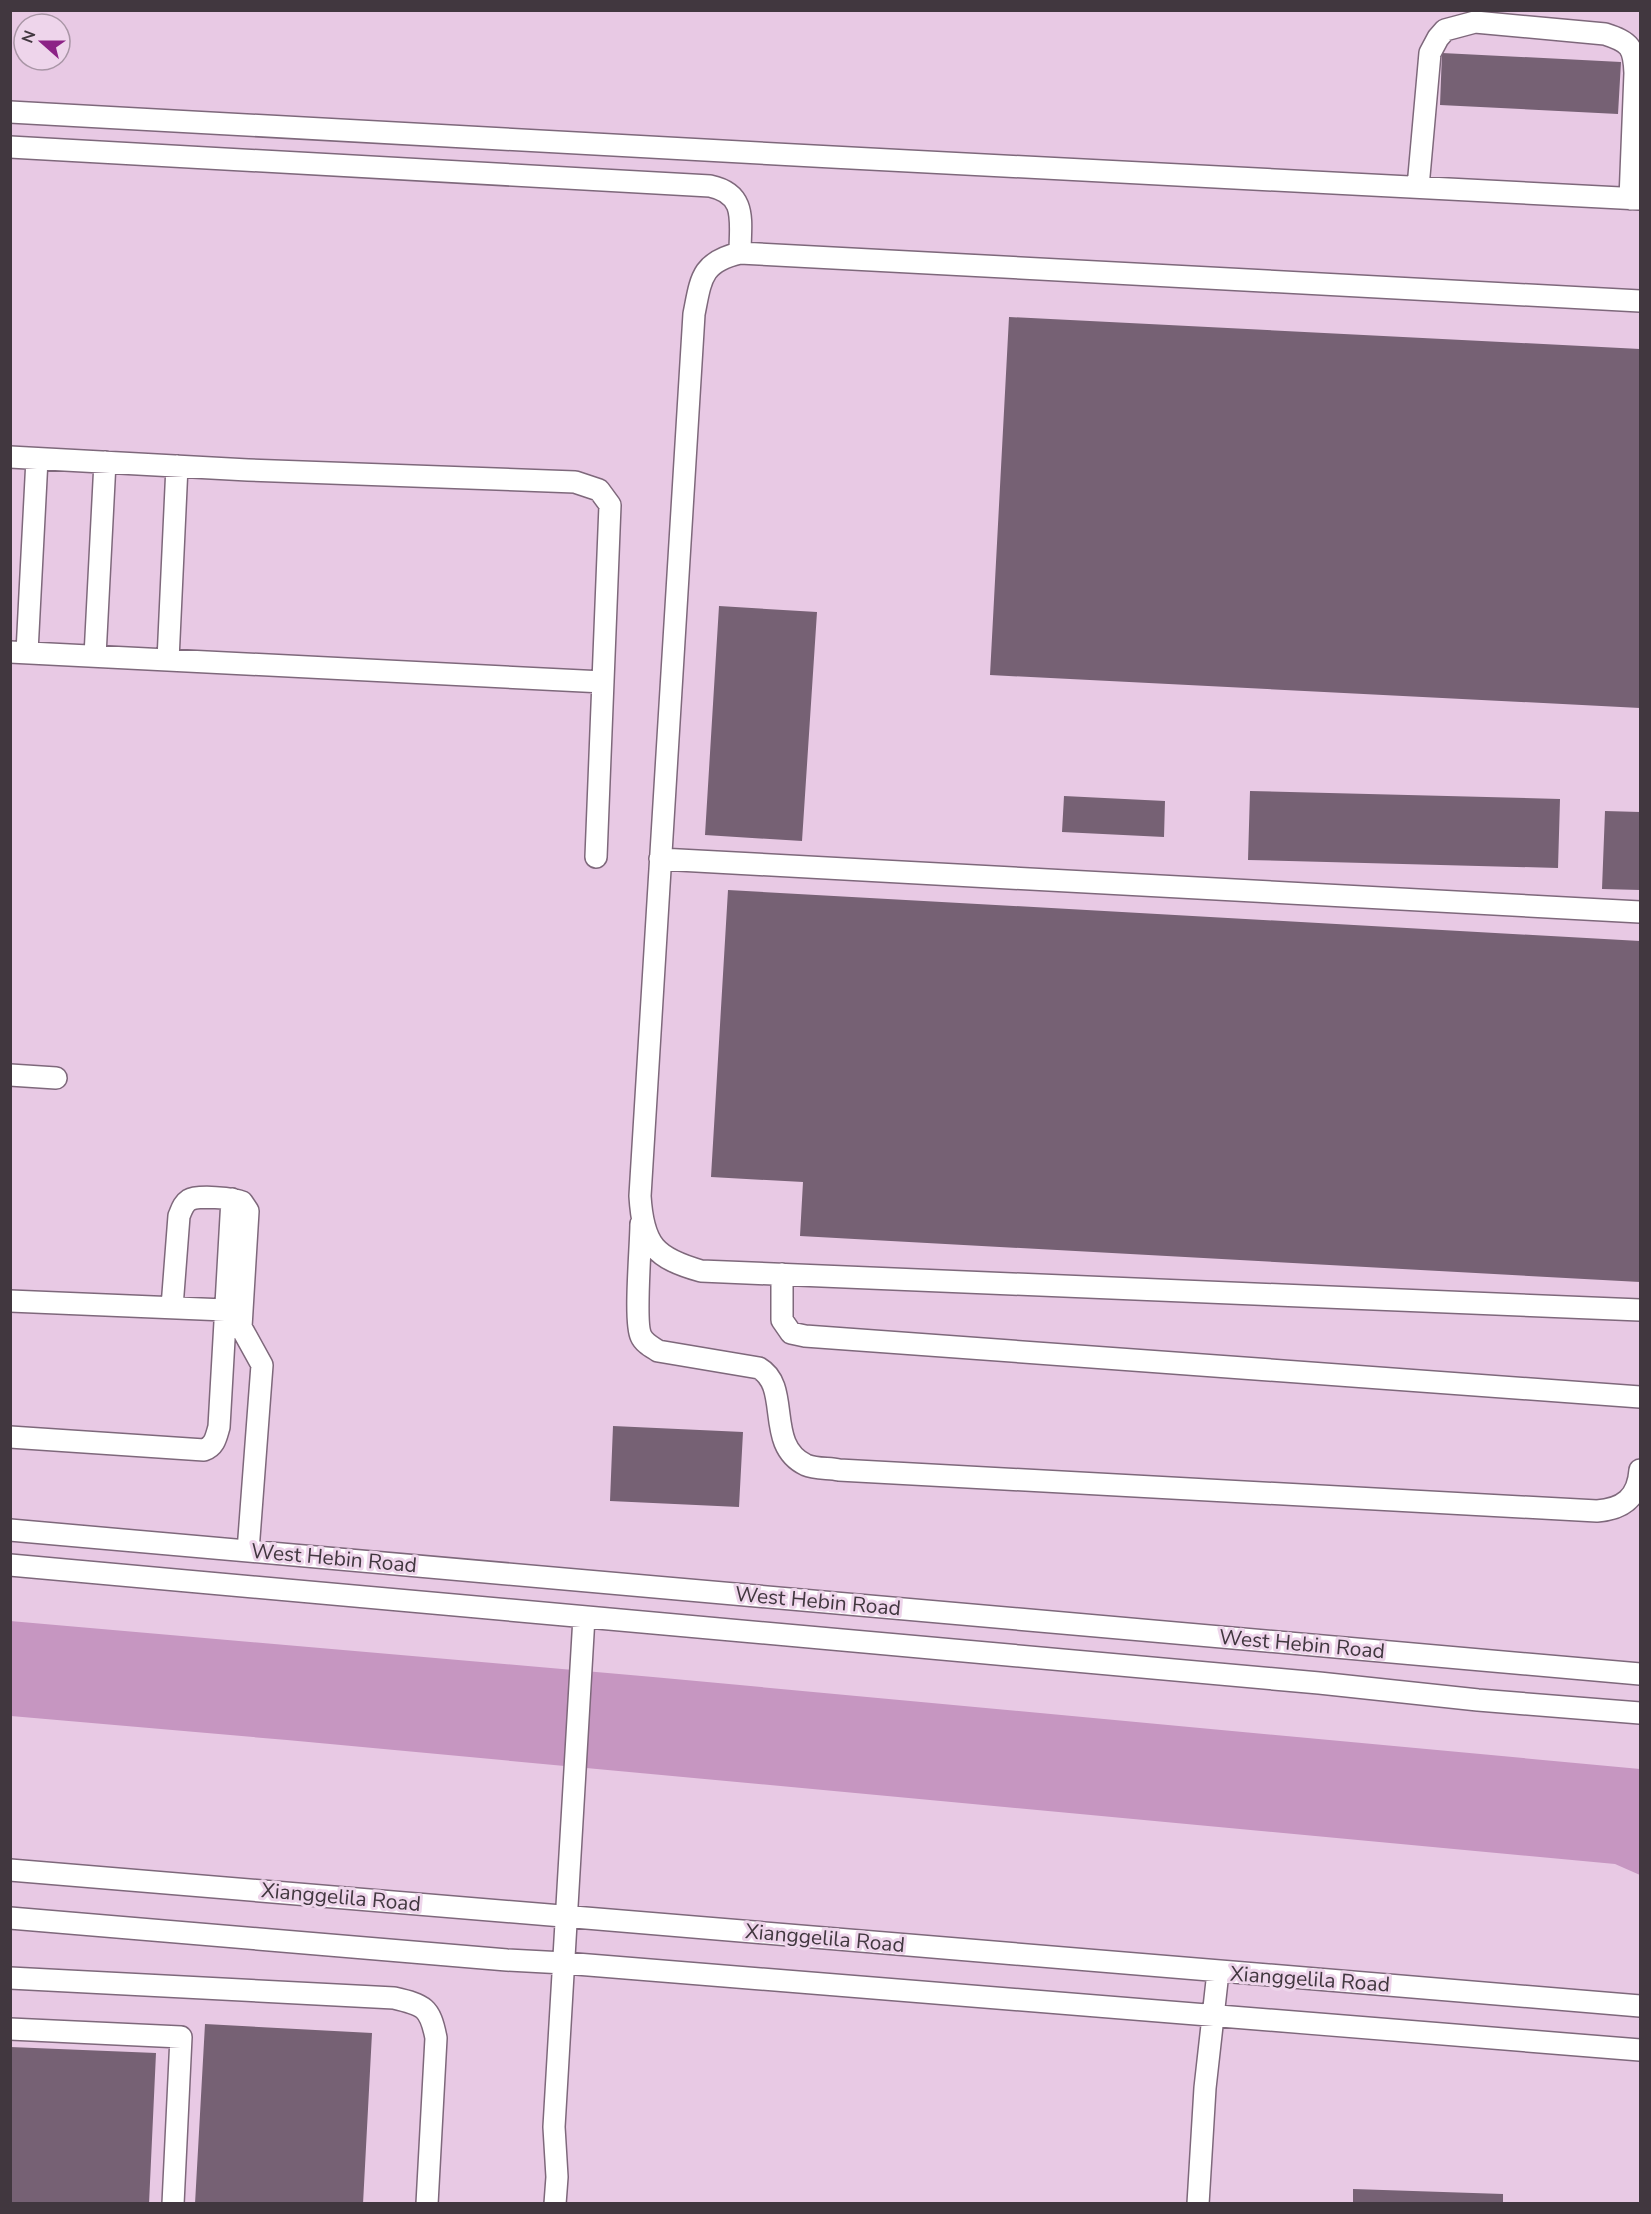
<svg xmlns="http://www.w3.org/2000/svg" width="1651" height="2214" font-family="'Nunito Sans',sans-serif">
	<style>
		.built { fill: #e8c9e4; fill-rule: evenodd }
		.water { fill: #c696c1 }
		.building { fill: #766174 }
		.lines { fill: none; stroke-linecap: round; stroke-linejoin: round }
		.minor-casing { stroke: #7e687b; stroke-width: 24 }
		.minor { stroke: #fff; stroke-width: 21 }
		.labels { text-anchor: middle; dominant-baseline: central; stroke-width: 6; stroke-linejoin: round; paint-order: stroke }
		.street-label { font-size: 21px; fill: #41373f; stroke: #eed5eb }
	</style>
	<rect width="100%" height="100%" fill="#eed5eb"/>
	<path class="built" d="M10,11H1640V2203H11V145L654,181V171L11,137ZM24,24H60V60H24Z"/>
	<path class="water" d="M10,1621L653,1677L1640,1769V1875L1615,1864L287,1740L11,1716Z"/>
	<path class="building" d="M1442,53L1621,62L1618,114L1440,105Z
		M1009,317L1640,349V708L990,675Z
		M719,606L817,612L802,841L705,835Z
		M1250,791L1560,799L1558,868L1248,860Z
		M1064,796L1165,801L1164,837L1062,832Z
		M1605,811L1640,812V890L1602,889Z
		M728,890L1640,941V1282L800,1236L803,1182L711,1177Z
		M613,1426L743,1432L739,1507L610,1501Z
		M205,2024L372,2033L363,2204H195Z
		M10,2047L156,2053L149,2204H10Z
		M1353,2189L1503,2194V2204H1353Z"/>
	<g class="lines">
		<g class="minor-casing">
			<path id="minor" d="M10,112L832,157L1640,199
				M10,147L710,186C748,194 740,222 740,253
				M1418,187L1430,53L1438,38L1445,30L1475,22L1605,34C1630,42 1634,47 1635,73L1630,199
				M1640,301L740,253C701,262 701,279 694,314L640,1196C643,1245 655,1258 701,1271L1640,1310
				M10,457L248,470L575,482L599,490L610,505L596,857
				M10,652L603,682
				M27,652L37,459
				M95,656L105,462
				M168,660L177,466
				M660,859L1640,912
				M10,1075L56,1078
				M641,1224C641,1244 634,1322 641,1336C644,1343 652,1347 658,1351L759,1368C792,1387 764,1445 806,1465C815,1469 829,1468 839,1470L1597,1511C1623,1509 1638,1498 1640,1470
				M782,1274V1320L791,1333L805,1336L1640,1397
				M10,1301L225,1310
				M172,1307L179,1216C182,1209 183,1204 189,1200C197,1195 234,1198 242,1202L248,1211L241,1327L262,1365L248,1551
				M10,1437L204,1450C215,1446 216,1437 219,1427L232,1199
				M10,1530L1640,1674
				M10,1565L1319,1683L1478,1700L1640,1713
				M10,1870L1640,2006
				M10,1918L507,1960L564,1963L1640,2050
				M10,1978L394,1998C424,2005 430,2007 436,2038L427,2204
				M10,2029L181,2037L173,2204
				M555,2204L557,2177L554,2127L584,1617
				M1198,2204L1205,2088L1218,1972"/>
		</g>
		<use href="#minor" class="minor"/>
	</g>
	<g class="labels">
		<g class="street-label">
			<text transform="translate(334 1558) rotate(5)">West Hebin Road</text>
			<text transform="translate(818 1601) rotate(5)">West Hebin Road</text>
			<text transform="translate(1302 1644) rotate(5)">West Hebin Road</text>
			<text transform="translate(341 1897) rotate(5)">Xianggelila Road</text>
			<text transform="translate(825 1938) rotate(5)">Xianggelila Road</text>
			<text transform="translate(1310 1979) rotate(4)">Xianggelila Road</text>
		</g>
	</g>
	<rect width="1651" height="2214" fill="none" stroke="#41373f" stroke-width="24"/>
	<g transform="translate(42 42) rotate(291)"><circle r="28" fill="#eed5eb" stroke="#a996a6" stroke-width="1.5"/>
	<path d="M0-4.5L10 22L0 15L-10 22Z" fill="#8c2286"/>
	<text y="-9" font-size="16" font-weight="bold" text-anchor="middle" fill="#41373f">N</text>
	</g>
</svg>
